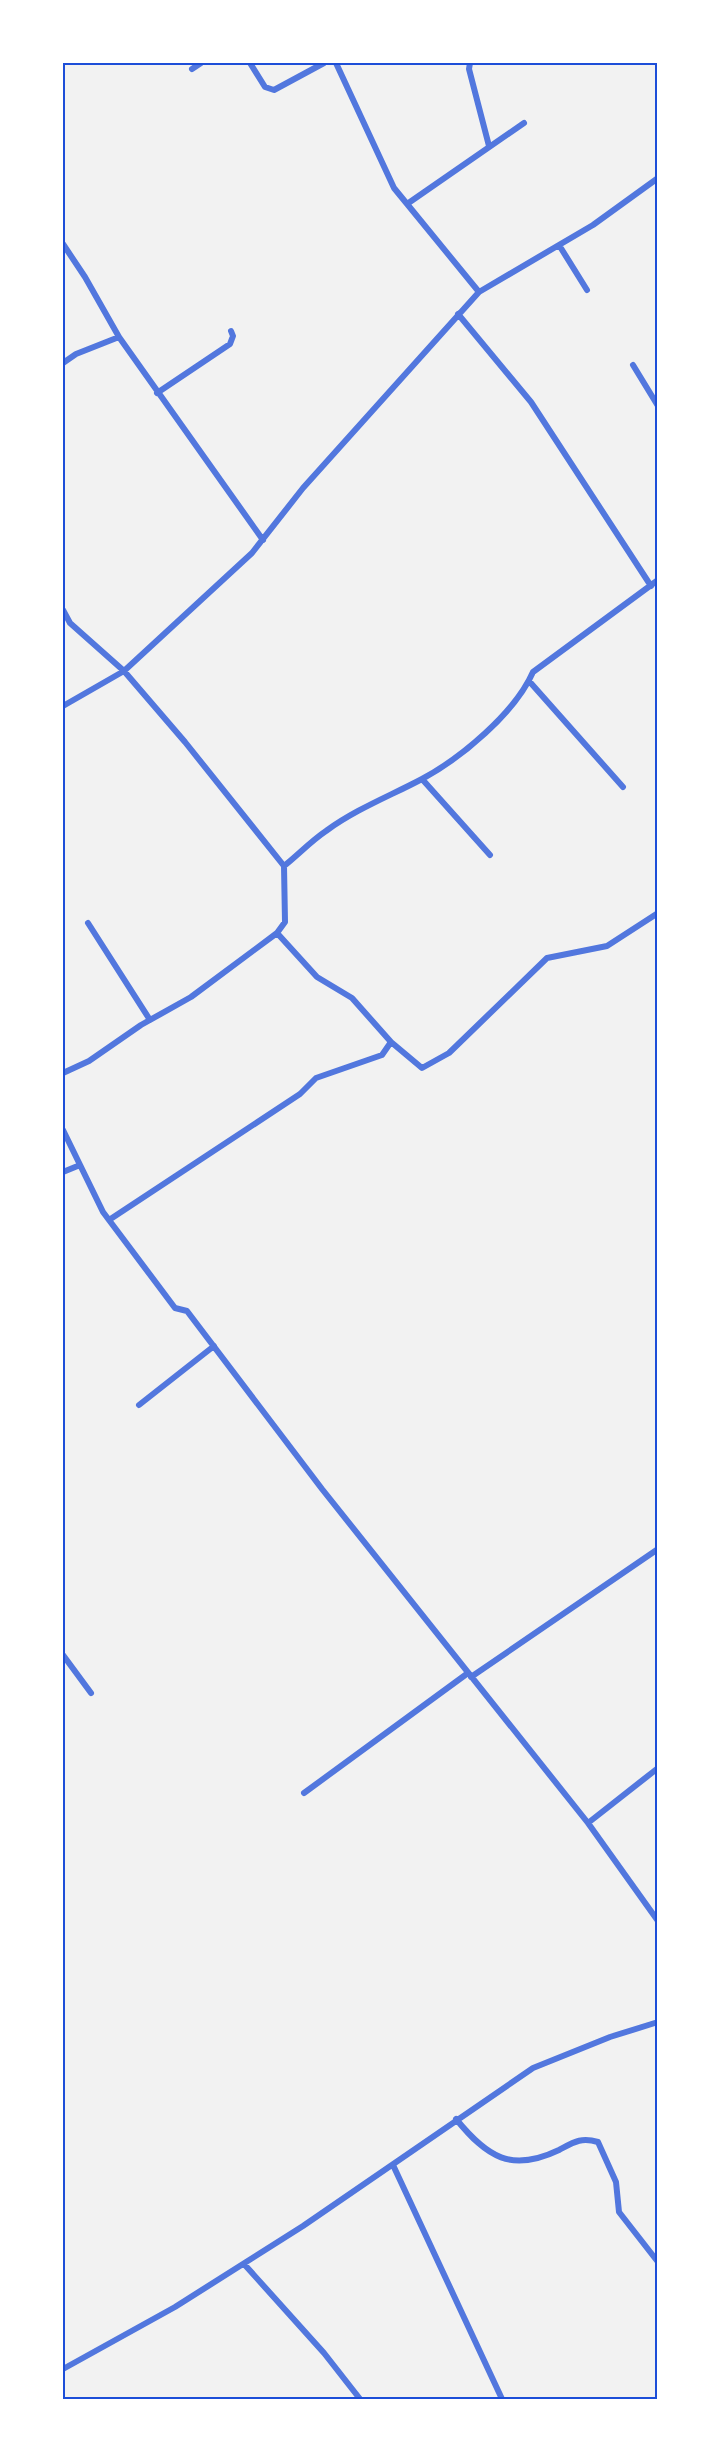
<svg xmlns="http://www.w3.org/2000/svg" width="721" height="2462" font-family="Quicksand,sans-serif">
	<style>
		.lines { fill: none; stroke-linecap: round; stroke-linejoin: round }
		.minor { stroke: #5277de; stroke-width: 6 }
		.neatline { fill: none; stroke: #1d4ed8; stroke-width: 2 }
	</style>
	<rect width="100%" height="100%" fill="#f2f2f2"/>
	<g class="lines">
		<path class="minor" d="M250,63L265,87L274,90L324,63
			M336,63L394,188L479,292L593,225L658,178
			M470,63L469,69L489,146
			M192,69L201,63
			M407,204L524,123
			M63,244L85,277L119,337
			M559,245L587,290
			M458,314L531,402L651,586
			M63,363L76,354L119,337L263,540
			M633,365L658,406
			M157,393L230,344L233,336L231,331
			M63,610L70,623L124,671L185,742L284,866L285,922L277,933L191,997L141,1025L89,1061L63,1073
			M529,681L623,787
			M63,706L124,671L252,553L303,488L479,292
			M422,779L490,855
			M284,866C298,855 311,841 326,831C356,809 390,796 422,779C461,758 515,713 533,672L658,580
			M88,923L150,1020
			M391,1042L422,1068L449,1053L547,958L607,946L658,913
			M63,1130L103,1212L175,1308L187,1311L322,1489L588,1823L658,1921
			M63,1172L80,1165
			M109,1220L300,1094L316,1078L382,1055L391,1042L352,998L317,977L277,933
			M139,1405L214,1346
			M63,1655L91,1693
			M471,1677L658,1549
			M304,1793L468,1673
			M588,1823L658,1768
			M456,2119C487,2157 511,2173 559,2150C574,2142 581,2137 598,2142L616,2182L619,2212L658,2262
			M393,2165L502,2399
			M244,2264L324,2353L360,2399
			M63,2369L175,2307L303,2226L533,2068L610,2037L658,2022"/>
	</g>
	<rect width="721" height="2462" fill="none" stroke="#ffffff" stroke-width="129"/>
	<rect x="64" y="64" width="592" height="2334" class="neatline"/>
</svg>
